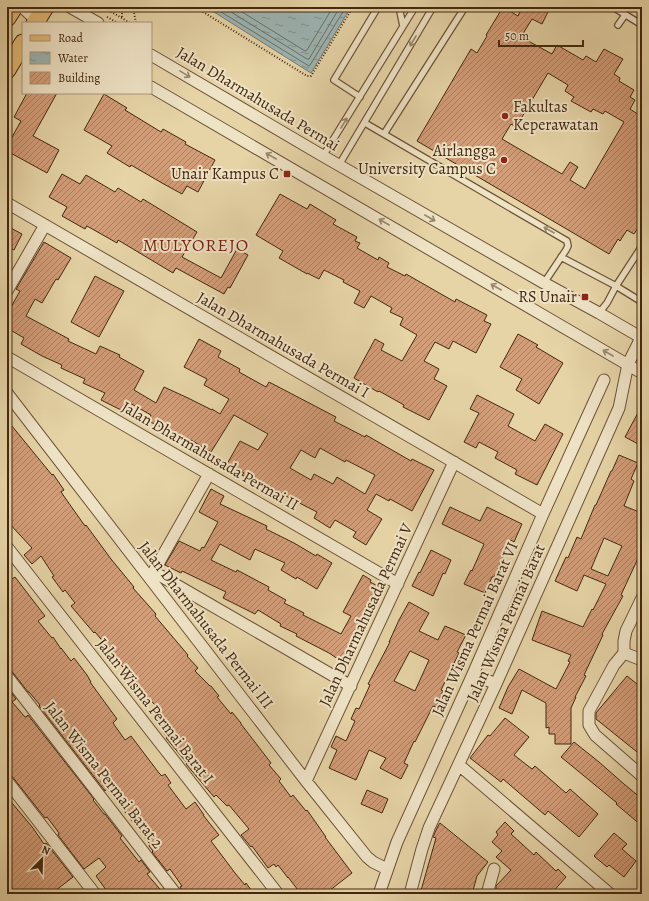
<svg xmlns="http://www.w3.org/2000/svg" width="649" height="901" font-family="Alegreya,serif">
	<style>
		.water { fill: url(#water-ripples); stroke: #787d72 }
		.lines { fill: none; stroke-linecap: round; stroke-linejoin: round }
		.shore { stroke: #706e62; stroke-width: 1 }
		.building { fill: url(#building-hatch); stroke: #432810; fill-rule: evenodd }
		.lane-casing { stroke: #6c5336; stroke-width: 8 }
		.street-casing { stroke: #6c5336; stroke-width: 13 }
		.primary-casing { stroke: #432810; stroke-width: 19 }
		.path { stroke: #432810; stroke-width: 2; stroke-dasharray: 1 2; stroke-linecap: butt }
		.lane { stroke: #efe3c6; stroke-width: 5.5 }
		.street { stroke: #efe3c6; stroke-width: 11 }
		.primary { stroke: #e3ba74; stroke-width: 17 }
		.oneway { stroke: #99866b }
		.poi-dot { fill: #8f2418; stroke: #efe3c6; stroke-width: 1.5 }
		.labels { text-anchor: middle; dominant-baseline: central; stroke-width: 4; stroke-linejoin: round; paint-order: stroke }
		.street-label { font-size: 16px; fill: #432810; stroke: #efe3c6 }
		.poi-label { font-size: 16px; fill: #432810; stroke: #efe3c6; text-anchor: end }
		.quarter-label { font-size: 18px; letter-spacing: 1px; fill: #7a1f14; stroke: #efe3c6 }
	</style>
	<defs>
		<pattern id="water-ripples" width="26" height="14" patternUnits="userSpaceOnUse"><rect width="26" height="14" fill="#9cb5b4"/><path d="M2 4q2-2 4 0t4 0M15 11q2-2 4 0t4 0" fill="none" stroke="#819391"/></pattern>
		<pattern id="building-hatch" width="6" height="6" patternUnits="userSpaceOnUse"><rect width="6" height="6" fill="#d29d79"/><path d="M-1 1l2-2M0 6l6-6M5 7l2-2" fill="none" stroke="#ac8062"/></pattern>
	</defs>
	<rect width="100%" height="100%" fill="#e6d4a7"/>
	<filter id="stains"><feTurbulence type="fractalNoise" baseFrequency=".005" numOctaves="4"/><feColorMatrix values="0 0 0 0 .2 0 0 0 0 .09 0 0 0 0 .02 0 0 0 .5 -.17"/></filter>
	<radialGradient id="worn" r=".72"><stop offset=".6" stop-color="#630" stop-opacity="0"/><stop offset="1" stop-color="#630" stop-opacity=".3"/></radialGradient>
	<path class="water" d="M206,7H351L311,73Z"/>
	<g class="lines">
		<path class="shore" d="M213,7L309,66L310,65L346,7
			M223,7L307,59H309L340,7
			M234,7L305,51L307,50L333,7"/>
	</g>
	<path class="building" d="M503,7L518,16L522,7H538L548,12L542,24L532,19L521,37L552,54L557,45L583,60L586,56L596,62L604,49L623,59L614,74L620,78L619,81L634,90L630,97L635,100L630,109L642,117V222L634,234L627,230L620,241L618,239L609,254L417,141L471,49L477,53L487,36L486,35ZM548,73L568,85L565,91L574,97L571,101L591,112L593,109L603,114L605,111L624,122L585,189L570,180L578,167L570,162L562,174L502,139L511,124L516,127Z
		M27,93H57L33,136L59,150L47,173L7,151V146L21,121L14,117Z
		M104,94L127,108L125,110L161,132L163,129L186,142L185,144L215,160L198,192L187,186L182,194L162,183L131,165L130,167L107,153L112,146L84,130Z
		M62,174L80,184L86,175L115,192L118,188L141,202L143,199L197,232L182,257L221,278L237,249L248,255L230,288L228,287L224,294L176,268L173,273L118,240L117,243L87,226L85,229L62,216L67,207L49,197Z
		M280,194L307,209L310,204L336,220L333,224L357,237L355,241L360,243L357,248L378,260L379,257L389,263L387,267L405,276L406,274L455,302L456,299L487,315L484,321L491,324L476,353L453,341L449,349L435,342L424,361L439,369L434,379L447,386L429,420L403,407L404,405L379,391L378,392L354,378L375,339L384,344L381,350L402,361L417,335L400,325L403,318L390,312L392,308L371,296L364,308L354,303L360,291L343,282L344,280L324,270L319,279L307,273V274L279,258L283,251L256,235Z
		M7,226L22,234L14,250L7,247Z
		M44,242L71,258L58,280L56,279L42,303L35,299L26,316L69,339L68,341L96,354L100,346L120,355L119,357L144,371L134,390L156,403L164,387L188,398L212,410V409L220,414L229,399L204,385L207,379L184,367L199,339L221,351L218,357L240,369L239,372L266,387L269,382L336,417L334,421L365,437L366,435L411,461L412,459L434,470L412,511L390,499L389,501L376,494L367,510L382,519L366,545L353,537L356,532L335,520L330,528L314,518L317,512L276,491H275L258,481L257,484L242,475L244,473L227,464L240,441L258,450L268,434L234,415L211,452L191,440V441L168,430L148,421L151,415L128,402L123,411L101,400L105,393L83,383L85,379L61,368L62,365L42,356L21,344L24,338L7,328V314L20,291L16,289ZM320,448L345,462L346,460L375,475L365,494L337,477L333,484L314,474L311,480L290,468L301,450L315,458Z
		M95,276L124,291L99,337L71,322Z
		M518,334L538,345L536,347L563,363L539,404L516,390L522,379L500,367Z
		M477,395L514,414L508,426L535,441L545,424L563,434L537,485L515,474L517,470L495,458L498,452L479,442L476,448L464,442L479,413L470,409Z
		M642,405V446L625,437Z
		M7,420L52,475L53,474L64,490L61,492L85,526L86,525L111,559L134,587L133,588L156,614L155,616L188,655L187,656L198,668L195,671L210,686H211L219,696L217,697L231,714L232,712L241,723V724L271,763L269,765L281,779L279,781L291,797L293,795L306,811L307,810L326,837H325L352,873L329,891L332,894H301L288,877V878L278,865L276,867L274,864L268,868L252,846L251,847L241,835L249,829L229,805L227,806L216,795L214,797L186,764L187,763L166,738L167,737L163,732L166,730L150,711L156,706L133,682L135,681L115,658L116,657L95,632L94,633L71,606L75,603L65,590L63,592L52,577L54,576L41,556L32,564L24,555L32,548L7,521Z
		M619,455L638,463L631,479L634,481L624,506L642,513V544L638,553L640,554L621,595L623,596L602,634L603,635L584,675L586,676L575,697H576L571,708V744H555V734H549V727L546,728V703L522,690L512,714L499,708L508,687L519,669L556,689L570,662L568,661L571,655L532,640L542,611L583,627L592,609L593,610L606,584L584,575L577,591L555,581L566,557L568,558L577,537L581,539L595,505H596L611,471H612ZM604,538L622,546L608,576L591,569Z
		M211,489L224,496L220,504L267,526L266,529L294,543L316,556L317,554L332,563L317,589L297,577L296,579L281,570L285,563L255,549L250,560L220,544L211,560L236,572L237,570L269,587L268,590L286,600L284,603L304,613L303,615L341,634L351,616L343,612L363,575L371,580L370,582L380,587L355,634L356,635L341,661L329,653L296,636L297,634L280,626L281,624L258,610L255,614L223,598L226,592L182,571L181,573L165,565L179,541L200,551L202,547L204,548L218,522L199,512Z
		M450,507L480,521L487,507L522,524L514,542L511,540L494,577H492L485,593L464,584L471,570L472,571L484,544L442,524Z
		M431,550L451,560L445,574L443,573L433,596L412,586L419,572L420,573Z
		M7,573L12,579L15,577L45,616L38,621L52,638L53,637L61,649V648L71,661L74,658L87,675L91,682H90L117,719L113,723L125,740L131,736L159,773L162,776L165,774L171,783L168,785L186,809L195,802L204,815H203L219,835L211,841L235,873L245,885L246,883L254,894H185L180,887L182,886L170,869L167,871L152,852L153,851L149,846L150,844L107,789L105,791L39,706L40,705L29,692H28L7,665Z
		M409,602L429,613L419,631L438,640L445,626L466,635L457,652L459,653L441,690L443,691L436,707L433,706L415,742L414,741L404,763L408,765L401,779L380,768L386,758L369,750L356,780L329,768L337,750L331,747L336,736L346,741L355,721L351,719L356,708L359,709L370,685L368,684L390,642H389L399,620ZM410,651L429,660L415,691L394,681Z
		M627,676L642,688V756L596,719V713Z
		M9,690L16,699L12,702L25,717H26L28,715L94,799L93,800L104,814H105L122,836L120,838L139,862L141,860L150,872L147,874L164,894H109L96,876L106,867L99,858L84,869L58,835L59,833L47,817L45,818L11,775L7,770V692Z
		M505,718L529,737L514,755L532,769L535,766L566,793L570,789L598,814L579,837L548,811L545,815L503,779L501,782L470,758L488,735L490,736Z
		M574,742L599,762L624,784L642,799V826L616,804L617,803L561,757Z
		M367,790L388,799L382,813L361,804Z
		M7,797L33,828L44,844L46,843L73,877L51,894H13L7,887Z
		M505,822L514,831L511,834L534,855L536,852L556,871L558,869L566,877L551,894H500L496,889V886L511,870L496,857L502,851L492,842L498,835L496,832Z
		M440,823L488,862L477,876L472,894H420L436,838L433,837L438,826Z
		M614,833L627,844L622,849L636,861L624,877L609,865L607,867L594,856Z"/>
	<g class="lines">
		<g class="lane-casing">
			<path id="lane" d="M399,7L403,26
				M613,7L642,25
				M618,25L625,15
				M360,97L334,80L378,7
				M365,123L567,241L568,246L566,250L544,283
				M384,134L465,7
				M323,156L415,7
				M339,165L433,7
				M561,257L616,286L642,302
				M599,313L607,303L616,286L642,246"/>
		</g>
		<g class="street-casing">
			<path id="street" d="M22,7L36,20L41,23
				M70,7L98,23
				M151,55L323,156L544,283L599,313L642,338
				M151,87L642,373
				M7,203L543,514
				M7,291L45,225
				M7,357L398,584
				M7,393L306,781L367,857L373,862L387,869
				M7,547L278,894
				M154,572L351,686
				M150,578L209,474
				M624,653L614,665L589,711V725L595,735L642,776
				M624,653V641L626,631L642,598
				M624,653L642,660
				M473,674L496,684
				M7,676L176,894
				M459,765L610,894
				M7,781L95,894
				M306,781L454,462
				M379,894L397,842L473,674L543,514L604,380
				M410,894L422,849L429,828L496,684L619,408L628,364L641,338
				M487,894L494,869"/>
		</g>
		<g class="primary-casing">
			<path id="primary" d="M7,18L14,7
				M35,23L45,7
				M7,70L23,43"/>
		</g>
		<path class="path" d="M103,7L130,23
			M133,7L136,23
			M195,7L307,76H311L353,7
			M107,17L118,23
			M122,17C121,12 124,9 129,9L133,11"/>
		<use href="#lane" class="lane"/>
		<use href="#street" class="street"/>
		<use href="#primary" class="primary"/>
	</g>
	<defs><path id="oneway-shaft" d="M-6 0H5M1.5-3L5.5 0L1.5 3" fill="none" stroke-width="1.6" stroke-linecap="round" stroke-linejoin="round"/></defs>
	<g class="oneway">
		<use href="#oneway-shaft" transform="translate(413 41) rotate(121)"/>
		<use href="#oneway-shaft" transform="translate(185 74) rotate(31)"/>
		<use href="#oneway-shaft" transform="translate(344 123) rotate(-59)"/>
		<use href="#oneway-shaft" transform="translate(271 156) rotate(-150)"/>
		<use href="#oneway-shaft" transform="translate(430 218) rotate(30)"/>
		<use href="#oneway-shaft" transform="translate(384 222) rotate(-150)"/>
		<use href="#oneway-shaft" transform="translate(549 230) rotate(-150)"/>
		<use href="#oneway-shaft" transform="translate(496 287) rotate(-150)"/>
		<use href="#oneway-shaft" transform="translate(608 353) rotate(-150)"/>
	</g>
	<g class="poi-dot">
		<circle cx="505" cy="116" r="4"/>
		<circle cx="504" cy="160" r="4"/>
		<rect x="283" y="170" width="8" height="8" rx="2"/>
		<rect x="581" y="293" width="8" height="8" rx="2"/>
	</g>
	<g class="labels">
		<g class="street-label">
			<text transform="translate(258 99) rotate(31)">Jalan Dharmahusada Permai</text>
			<text transform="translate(283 345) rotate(30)">Jalan Dharmahusada Permai I</text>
			<text transform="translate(210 456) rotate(30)">Jalan Dharmahusada Permai II</text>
			<text transform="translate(366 615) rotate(-65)">Jalan Dharmahusada Permai V</text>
			<text transform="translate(506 623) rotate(-66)">Jalan Wisma Permai Barat</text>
			<text transform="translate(206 625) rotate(52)">Jalan Dharmahusada Permai III</text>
			<text transform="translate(475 629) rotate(-66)">Jalan Wisma Permai Barat VI</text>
			<text transform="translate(155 711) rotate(52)">Jalan Wisma Permai Barat I</text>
			<text transform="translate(104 775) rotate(52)">Jalan Wisma Permai Barat 2</text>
		</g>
		<g class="poi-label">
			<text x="513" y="107" text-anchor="start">Fakultas<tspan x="513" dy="18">Keperawatan</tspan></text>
			<text x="496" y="151">Airlangga<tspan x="496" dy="18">University Campus C</tspan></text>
			<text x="279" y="174">Unair Kampus C</text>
			<text x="577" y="297">RS Unair</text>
		</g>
		<g class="quarter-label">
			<text x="196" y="245">MULYOREJO</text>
		</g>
	</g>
	<rect width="649" height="901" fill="none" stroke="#e6d4a7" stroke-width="24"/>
	<rect x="8" y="8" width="633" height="885" fill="none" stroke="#432810" stroke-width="2"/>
	<rect x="12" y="12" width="625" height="877" fill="none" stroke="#432810"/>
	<rect x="22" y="22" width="130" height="72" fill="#efe3c6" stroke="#aa987d"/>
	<rect x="30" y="35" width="20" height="6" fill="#e3ba74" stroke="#aa987d"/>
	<text x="58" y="42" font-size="12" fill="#432810">Road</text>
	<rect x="30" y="52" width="20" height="12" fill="url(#water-ripples)" stroke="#aa987d"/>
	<text x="58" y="62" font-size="12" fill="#432810">Water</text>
	<rect x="30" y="72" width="20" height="12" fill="url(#building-hatch)" stroke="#aa987d"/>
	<text x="58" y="82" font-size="12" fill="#432810">Building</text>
	<g transform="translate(42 859) rotate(23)" stroke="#efe3c6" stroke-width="3" paint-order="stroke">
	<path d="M0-3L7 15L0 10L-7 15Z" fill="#432810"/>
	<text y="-6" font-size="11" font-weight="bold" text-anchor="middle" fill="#432810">N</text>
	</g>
	<path d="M499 40v6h84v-6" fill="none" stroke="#432810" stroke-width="2"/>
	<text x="505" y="40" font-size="12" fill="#432810" stroke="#efe3c6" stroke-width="3" paint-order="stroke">50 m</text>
	<rect width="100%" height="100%" filter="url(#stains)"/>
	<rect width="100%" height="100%" fill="url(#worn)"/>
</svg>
